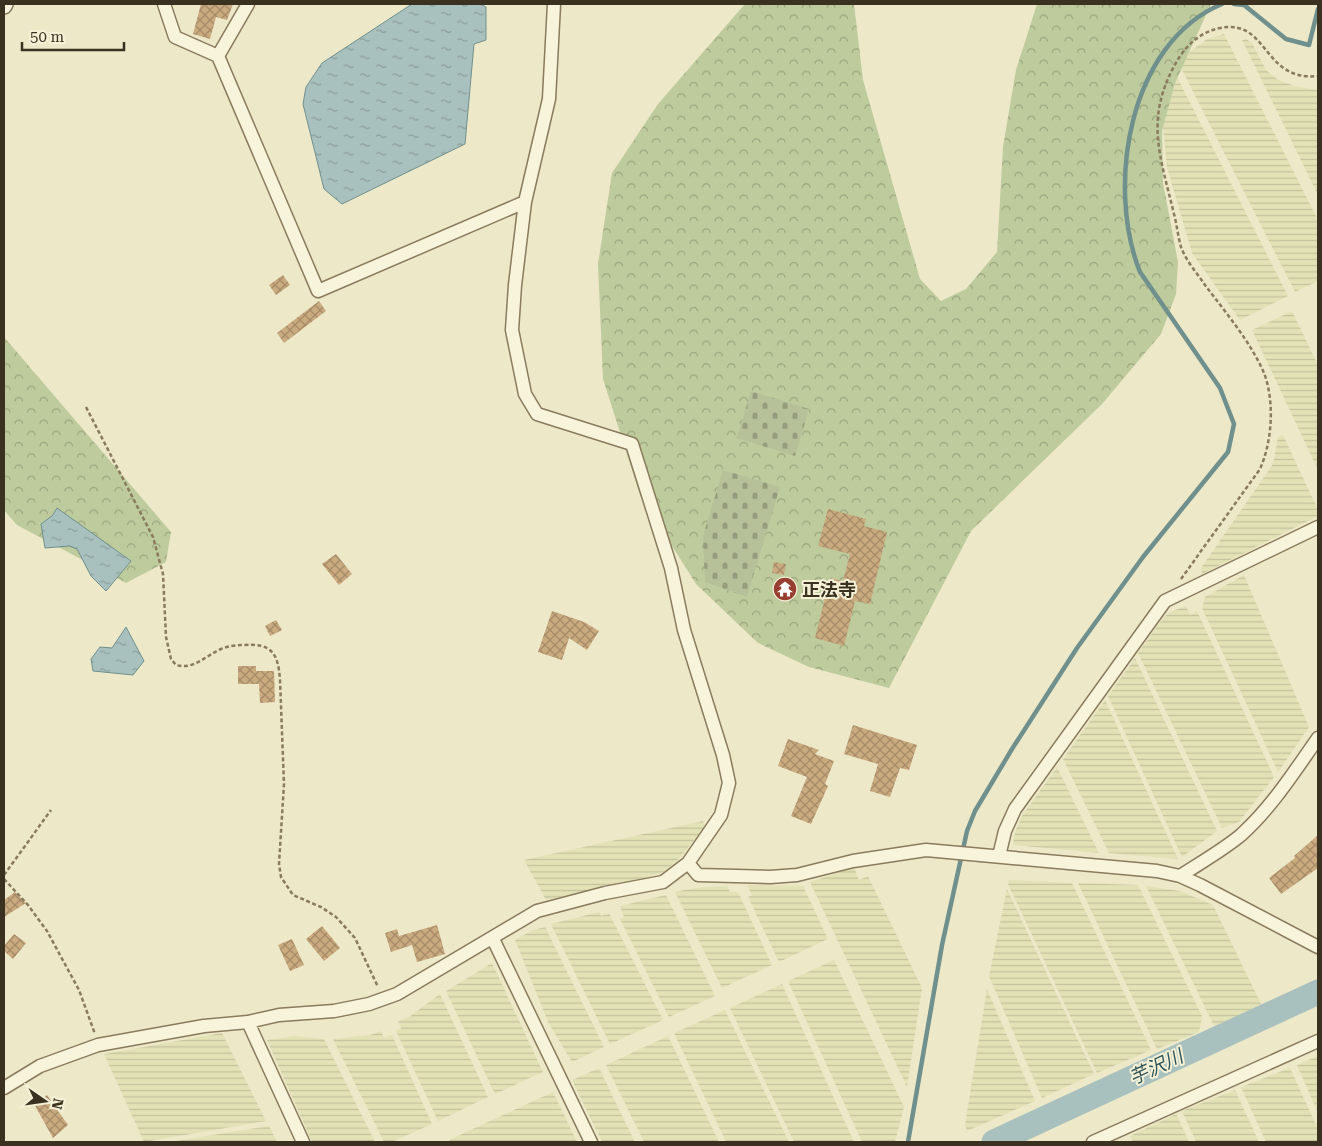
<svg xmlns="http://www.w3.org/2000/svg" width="1322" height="1146" font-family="'Roboto Serif','Noto Sans JP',serif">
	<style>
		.farmland { fill: url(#farmland-rules) }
		.forest { fill: url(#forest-crowns) }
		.cemetery { fill: url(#cemetery-stones) }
		.water { fill: url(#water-ripples); stroke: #6f908d }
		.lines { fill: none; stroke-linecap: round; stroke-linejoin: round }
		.stream { stroke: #6f908d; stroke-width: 4.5 }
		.river { stroke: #a9c1be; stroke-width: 25 }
		.building { fill: url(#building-cross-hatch) }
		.minor-casing { stroke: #897b5d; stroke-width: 15 }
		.tertiary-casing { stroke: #897b5d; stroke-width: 18 }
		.path { stroke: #897b5d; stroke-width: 2.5; stroke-dasharray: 4 2.5; stroke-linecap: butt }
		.minor { stroke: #f8f4db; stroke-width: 12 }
		.tertiary { stroke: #f8f4db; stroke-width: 15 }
		.labels { text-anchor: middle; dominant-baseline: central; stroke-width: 4; stroke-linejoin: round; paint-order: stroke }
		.poi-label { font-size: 18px; font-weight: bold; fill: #3a3121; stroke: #f5f1d7; text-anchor: start }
		.water-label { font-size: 19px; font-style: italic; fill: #305559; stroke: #f5f1d7 }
	</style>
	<defs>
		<pattern id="farmland-rules" width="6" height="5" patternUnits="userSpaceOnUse" patternTransform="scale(1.25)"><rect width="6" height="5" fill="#e3e2b6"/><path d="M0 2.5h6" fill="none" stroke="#c4c29c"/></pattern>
		<pattern id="forest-crowns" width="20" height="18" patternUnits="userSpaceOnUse" patternTransform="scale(1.25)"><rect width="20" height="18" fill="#becb9c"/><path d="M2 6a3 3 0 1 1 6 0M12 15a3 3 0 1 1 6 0" fill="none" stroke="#9ba57f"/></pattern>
		<pattern id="cemetery-stones" width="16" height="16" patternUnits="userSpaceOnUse" patternTransform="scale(1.25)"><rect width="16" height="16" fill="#b6c19a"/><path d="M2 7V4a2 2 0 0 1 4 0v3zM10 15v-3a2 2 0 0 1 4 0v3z" fill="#959d7d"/></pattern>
		<pattern id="water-ripples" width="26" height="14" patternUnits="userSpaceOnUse" patternTransform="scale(1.25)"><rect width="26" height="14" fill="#a9c1be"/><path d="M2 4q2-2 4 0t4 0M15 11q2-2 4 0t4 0" fill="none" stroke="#8b9d9a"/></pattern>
		<pattern id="building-cross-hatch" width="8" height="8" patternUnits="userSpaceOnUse" patternTransform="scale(1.25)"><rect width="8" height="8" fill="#caaa7f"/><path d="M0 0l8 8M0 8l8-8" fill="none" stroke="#a58b68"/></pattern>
	</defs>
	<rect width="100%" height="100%" fill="#ede8c8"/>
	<path class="farmland" d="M1224,34L1318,220V281L1295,292L1180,66L1191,51L1207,39Z
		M1246,39L1252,43L1266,70L1277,79L1294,86L1318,90V195L1242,40Z
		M1175,73L1288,296L1240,320L1192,253L1167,167L1162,117Z
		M1292,311L1318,365V470L1252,330Z
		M1283,435L1318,510V516L1202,574L1201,568L1273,464L1278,437Z
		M1244,575L1309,727L1278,772L1202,608L1205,597Z
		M1186,606L1190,615L1197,611L1274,777L1239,822L1222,828L1138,653L1164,617L1170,612Z
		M1135,658L1217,831L1182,857L1108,696Z
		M1105,700L1178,859L1109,853L1063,759Z
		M1057,767L1099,853L1013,845L1015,832L1022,816Z
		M703,821L705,827L677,861L663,872L644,879L546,900L524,860Z
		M854,867L859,880L868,876L922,988L907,1087L810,882Z
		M1009,880L1072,883L1151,1050L1097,1073L1008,884Z
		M1078,883L1138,885L1202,1016L1199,1032L1157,1049Z
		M747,885L803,886L828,939L779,962L748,897L752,895Z
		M727,886L730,892H738L772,965L722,988L675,892L695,888Z
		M1146,886L1180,891L1213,905L1262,1006L1214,1026Z
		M1007,889L1094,1074L1042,1098L989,976Z
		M666,895L715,996L669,1017L620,919L624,917L620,906Z
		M599,912L601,916L609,913L663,1020L610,1044L551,924Z
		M545,927L604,1047L572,1062L549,1024L515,940L533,930Z
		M834,960L904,1107L895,1142H862L788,981Z
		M492,963L543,1072L495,1094L446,991Z
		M782,984L854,1142H794L730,1008Z
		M987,989L1035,1101L967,1131L965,1125Z
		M440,994L488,1097L438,1121L396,1031L401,1029L398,1021L409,1017Z
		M725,1010L789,1142H726L674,1033Z
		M381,1031L384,1038L392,1035L432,1124L392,1142H384L333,1039L370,1035Z
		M222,1033L266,1121L144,1142L104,1054Z
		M295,1036L324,1039L375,1142H312L267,1040Z
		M668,1036L719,1142H644L606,1065Z
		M1318,1056V1113L1297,1065Z
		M599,1068L635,1142H602L572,1080Z
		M1290,1068L1318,1129V1142H1266L1241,1087Z
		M1235,1090L1259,1142H1196L1182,1111Z
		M553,1092L577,1142H450L449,1140Z
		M1176,1114L1189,1142H1133L1130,1136Z
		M269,1126L277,1142H170Z"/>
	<path class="forest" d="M745,4H854L863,80L920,279L941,301L966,289L997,252L1003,147L1016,70L1037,4H1211L1175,83L1162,131L1163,183L1178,262L1176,294L1161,334L1102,404L971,531L889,688L809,667L758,643L696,584L640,495L603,379L598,264L612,173L658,104Z
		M4,337L171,532L166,562L126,583L17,525L4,510Z"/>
	<path class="cemetery" d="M751,391L809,409L795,456L737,438Z
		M723,470L780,487L747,597L705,582L703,536Z"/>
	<path class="water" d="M412,4H480L486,7V40L474,44L465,144L342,204L324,189L303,104L306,87L322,63Z
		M57,508L131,561L106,591L91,576L77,549L69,546L45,548L41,524L52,516Z
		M126,627L144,661L133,675L93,671L91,659L100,647L112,648Z"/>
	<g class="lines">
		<path class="stream" d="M1234,4L1244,5L1286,39L1309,45L1318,9
			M908,1142L942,945L967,831L975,811L1012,749L1077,648L1143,557L1228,452L1234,424L1220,388L1140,272C1106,187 1128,43 1222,4"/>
		<path class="river" d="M994,1142L1318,992"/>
	</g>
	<path class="building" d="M201,4H233L227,20L216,17L210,39L193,34Z
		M283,275L290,285L276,295L269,285Z
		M319,301L326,311L284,343L277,333Z
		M828,509L866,519L864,526L887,532L870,604L855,601L844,646L815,638L830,578L843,581L850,554L818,546Z
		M336,554L352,574L339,585L322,564Z
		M774,562L786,564L784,575L772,573Z
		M552,611L584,622L599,631L587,650L569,638L562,660L538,652Z
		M276,620L282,630L270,636L265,626Z
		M238,666H256V671H274L275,702L260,703L259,684H238Z
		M853,725L917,745L909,770L900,768L890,797L870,791L878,764L844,754Z
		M788,739L819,750L815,754L834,761L825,784L828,786L811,824L791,816L807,777L778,766Z
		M1318,835V868L1281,894L1269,878L1295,858L1294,856Z
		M15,892L26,903L4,917V900Z
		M437,925L445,954L417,962L412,945L391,952L385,933L397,929L399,936Z
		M322,926L340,948L324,961L306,939Z
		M14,934L26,943L13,959L4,951V946Z
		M292,939L304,965L290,971L278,945Z
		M47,1095L68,1125L53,1138L34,1104Z"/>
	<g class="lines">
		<g class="minor-casing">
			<path id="minor" d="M164,4L175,37L218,56L318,291L525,202
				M218,56L248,4
				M999,856L1005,831L1015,809L1165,601L1318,527
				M688,863L698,875L770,877L797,875L853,861L926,850L1157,871L1180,876L1200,885L1318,947
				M1180,876C1200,863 1223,850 1241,835C1272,807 1294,772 1318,738
				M493,939L591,1142
				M248,1022L303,1142
				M4,1088L40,1066L98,1045L204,1026L248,1022L279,1015L334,1011L369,1004L397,994L537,911L605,893L663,882L688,863L721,815L729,783L723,755L684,630L671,568L632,444L537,414L525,394L512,330L515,285L525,202L549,99L554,4
				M1093,1142L1318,1041"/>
		</g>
		<g class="tertiary-casing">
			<path id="tertiary" d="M4,6L5,4"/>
		</g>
		<path class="path" d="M86,407L153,537L163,574L166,637L171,659L176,665C194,670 205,656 221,649C228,646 236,645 243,645C272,643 278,653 280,680L284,784L279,864L281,877L293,895L321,907L336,917L355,938L378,987
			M1181,579L1260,469C1272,442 1275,402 1264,373C1250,341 1226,313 1205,285C1197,273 1186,261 1181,247C1178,237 1177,225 1174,214C1160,155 1144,118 1177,61C1187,44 1201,32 1220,28C1269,18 1262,82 1318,76
			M4,875L51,810
			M4,879L28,905L47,931L79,990L95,1034"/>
		<use href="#minor" class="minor"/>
		<use href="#tertiary" class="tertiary"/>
	</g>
	<defs>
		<g id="temple-disc" transform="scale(1.25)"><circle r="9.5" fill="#963f30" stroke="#f5f1d7"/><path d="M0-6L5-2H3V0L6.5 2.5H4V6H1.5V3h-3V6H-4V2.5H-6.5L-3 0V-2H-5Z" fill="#fff"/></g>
	</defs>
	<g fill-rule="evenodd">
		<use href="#temple-disc" x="785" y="589"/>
	</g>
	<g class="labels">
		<g class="poi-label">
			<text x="802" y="589">正法寺</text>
		</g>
		<g class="water-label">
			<text transform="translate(1156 1067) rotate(-25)">芋沢川</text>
		</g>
	</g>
	<rect width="1322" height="1146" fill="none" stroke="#3a3121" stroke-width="10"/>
	<g transform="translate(45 1101) rotate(103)" stroke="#f5f1d7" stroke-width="4" paint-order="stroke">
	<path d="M0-4L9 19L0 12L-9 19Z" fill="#3a3121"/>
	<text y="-8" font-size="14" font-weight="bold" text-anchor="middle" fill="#3a3121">N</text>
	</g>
	<path d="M22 42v8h102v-8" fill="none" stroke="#3a3121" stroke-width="2.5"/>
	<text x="30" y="42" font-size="15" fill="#3a3121" stroke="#f5f1d7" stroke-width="4" paint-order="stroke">50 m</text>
</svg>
